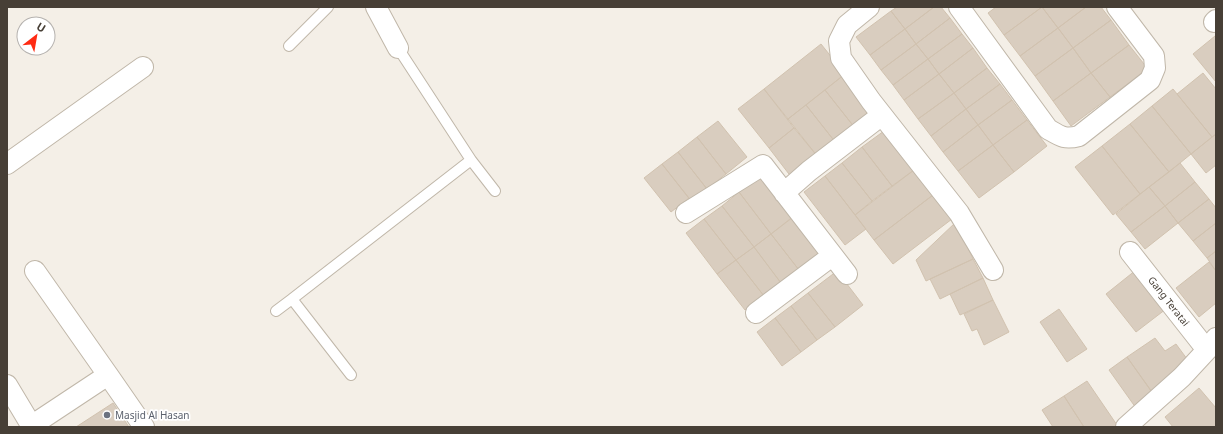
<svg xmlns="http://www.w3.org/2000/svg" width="1223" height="434" font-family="'Noto Sans',sans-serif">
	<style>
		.building { fill: #d9cdbf; stroke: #d1c2af }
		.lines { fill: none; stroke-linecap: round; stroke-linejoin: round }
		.lane-casing { stroke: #c0b7a9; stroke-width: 12 }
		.street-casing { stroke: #c0b7a9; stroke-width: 22 }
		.lane { stroke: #fff; stroke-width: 10 }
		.street { stroke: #fff; stroke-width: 20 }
		.worship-dot { fill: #6b7280; stroke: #fff; stroke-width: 1.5 }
		.labels { text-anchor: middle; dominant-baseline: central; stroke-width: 3.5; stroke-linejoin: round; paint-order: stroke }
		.street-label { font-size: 10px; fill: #473f36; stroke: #fff }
		.worship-label { font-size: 10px; fill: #5b616d; stroke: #fff; text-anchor: start }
	</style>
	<rect width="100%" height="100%" fill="#f4efe7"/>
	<path class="building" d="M897,7H934L905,29L891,11Z
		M934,7H941L950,18L916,44L905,29Z
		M996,7H1042L1004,35L988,13Z
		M1042,7L1058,28L1020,56L1004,35Z
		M1042,7H1086L1058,28Z
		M1086,7H1101L1111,20L1073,48L1058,28Z
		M891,11L905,29L870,55L856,37Z
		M950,18L962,34L928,59L916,44Z
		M1111,20L1129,45L1091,73L1073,48Z
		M1058,28L1073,48L1035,76L1020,56Z
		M905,29L916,44L881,70L870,55Z
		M962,34L973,48L939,74L928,59Z
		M1215,36L1216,37V82L1193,54Z
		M821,44L845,74L788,119L764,89Z
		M916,44L928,59L893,85L881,70Z
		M1129,45L1148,69L1110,97L1091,73Z
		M973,48L987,68L954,93L939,74Z
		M1073,48L1091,73L1053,101L1035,76Z
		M928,59L939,74L904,100L893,85Z
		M987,68L1000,84L966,109L954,93Z
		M1091,73L1110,97L1071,126L1053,101Z
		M1203,73L1216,89V134L1212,137L1177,94Z
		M845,74L875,113L855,128L825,90Z
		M939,74L954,93L918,119L904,100Z
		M1000,84L1012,100L978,125L966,109Z
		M764,89L794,128L769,148L738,109Z
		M1173,89L1212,137L1191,154L1152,106Z
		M825,90L855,128L836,143L806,105Z
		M954,93L966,109L931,136L918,119Z
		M1012,100L1027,120L993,145L978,125Z
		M806,105L836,143L818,157L788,119Z
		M1152,106L1191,154L1169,172L1130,124Z
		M966,109L978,125L943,152L931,136Z
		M1027,120L1047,146L1014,172L993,145Z
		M718,121L747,157L726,174L697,137Z
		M1130,124L1169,172L1140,194L1102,146Z
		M978,125L993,145L958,171L943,152Z
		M794,128L818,157L792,178L769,148Z
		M884,131L914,170L892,186L862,147Z
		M1216,134V165L1206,173L1191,154Z
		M697,137L726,174L707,189L678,152Z
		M993,145L1014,172L979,198L958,171Z
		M1102,146L1140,194L1113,215L1075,167Z
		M862,147L892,186L872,201L842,163Z
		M678,152L707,189L691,201L662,164Z
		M842,163L872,201L855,215L825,176Z
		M1180,163L1195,182L1165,206L1149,187Z
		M662,164L689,198L671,212L644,178Z
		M914,170L933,195L874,240L855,215Z
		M763,174L795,215L771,234L739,192Z
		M825,176L866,229L845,245L804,192Z
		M1195,182L1209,199L1178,223L1165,206Z
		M1149,187L1165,206L1131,232L1116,214Z
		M739,192L771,234L754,247L722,206Z
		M933,195L952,219L893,264L874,240Z
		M1209,199L1216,208V223L1193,241L1178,223Z
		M722,206L754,247L736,260L704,219Z
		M1165,206L1178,223L1145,249L1131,232Z
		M792,218L819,254L799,270L771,234Z
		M704,219L736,260L717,274L686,233Z
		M956,222L973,259L926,281L916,260Z
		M1216,223V251L1207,258L1193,241Z
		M771,234L799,270L781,283L754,247Z
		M754,247L781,283L764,296L736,260Z
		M1216,251V271L1207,258Z
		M973,259L983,278L940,299L930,279Z
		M736,260L764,296L745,310L717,274Z
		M1209,262L1216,271V303L1199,317L1176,288Z
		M1136,270L1166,309L1136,332L1106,294Z
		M837,271L863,305L835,327L808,293Z
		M983,278L993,300L960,315L950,294Z
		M808,293L835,327L817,340L791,306Z
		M993,300L1009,332L984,345L977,329L972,331L964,314Z
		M791,306L817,340L801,352L775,318Z
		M1059,309L1087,349L1067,362L1040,322Z
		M775,318L801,352L782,366L757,332Z
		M1155,338L1165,351L1176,344L1190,363L1151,391L1127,357Z
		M1127,357L1155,396L1136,408L1109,370Z
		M1087,381L1117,425L1114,427H1084L1064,396Z
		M1199,388L1216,408V427H1173L1165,417Z
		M1064,396L1084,427H1053L1042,410Z
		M113,403L129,427H76Z"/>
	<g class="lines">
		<g class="lane-casing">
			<path id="lane" d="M289,46L328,7
				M471,160L495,191
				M276,311L292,299
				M351,375L292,299L471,160L398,48"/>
		</g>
		<g class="street-casing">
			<path id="street" d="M376,7L398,48
				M869,7L847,25L839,41L841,58L871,101L959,213L993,270
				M959,7L1048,129C1060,136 1064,140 1079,136L1150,80L1155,68L1154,56L1117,7
				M1214,22L1216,20
				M7,164L143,67
				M784,193L809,171L882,115
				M686,213L763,165L847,274
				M1130,252L1207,350
				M35,271L108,375
				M756,313L832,256
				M7,385L28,420L32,423L37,422L108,375L144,427
				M1126,427L1182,377L1207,350L1216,338"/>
		</g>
		<use href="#lane" class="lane"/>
		<use href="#street" class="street"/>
	</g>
	<circle class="worship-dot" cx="107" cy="415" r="4"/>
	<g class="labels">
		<g class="street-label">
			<text transform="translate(1169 301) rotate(52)">Gang Teratai</text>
		</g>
		<g class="worship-label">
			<text x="115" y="415">Masjid Al Hasan</text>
		</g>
	</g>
	<rect width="1223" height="434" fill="none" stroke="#473f36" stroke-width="16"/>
	<g transform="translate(36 36) rotate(31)"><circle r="19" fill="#ffffff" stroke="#b5b2af"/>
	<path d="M0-3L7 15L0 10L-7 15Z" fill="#ff2b13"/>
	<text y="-6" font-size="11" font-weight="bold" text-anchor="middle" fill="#473f36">U</text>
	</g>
</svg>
